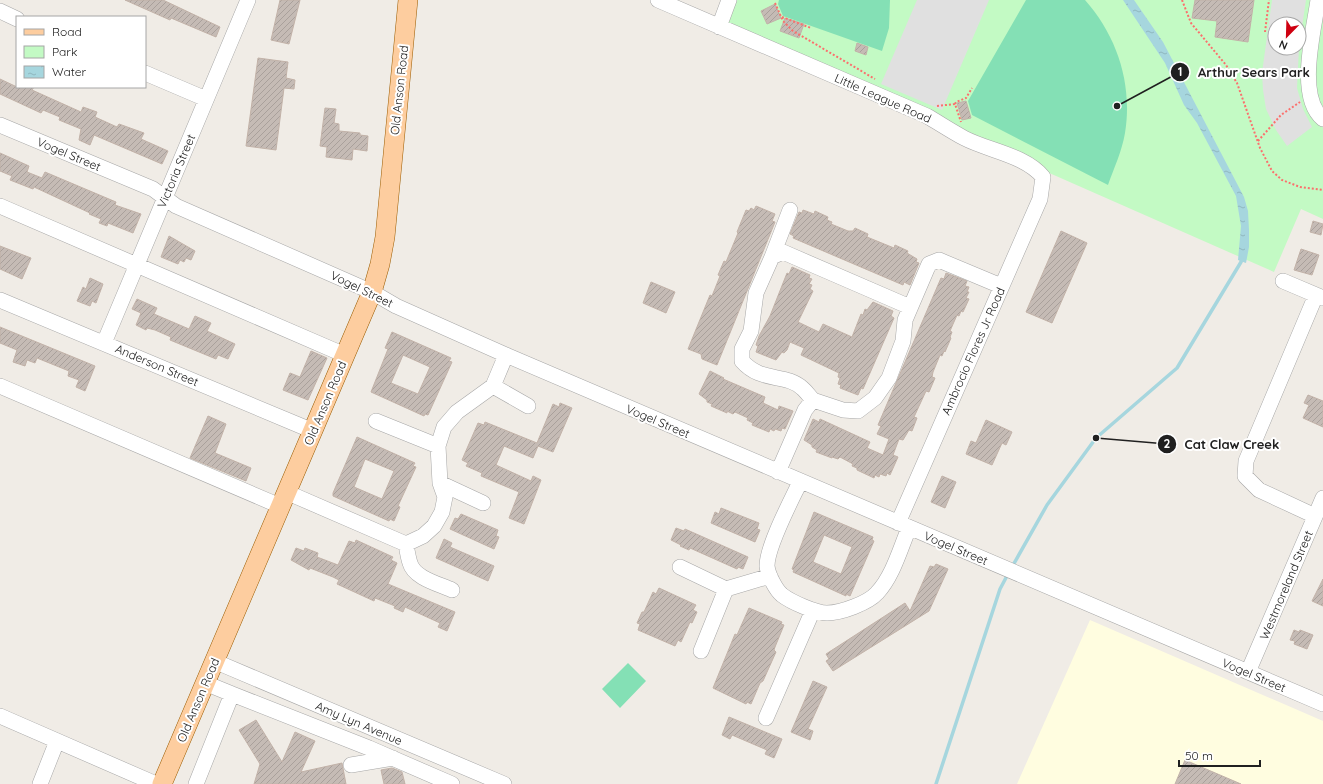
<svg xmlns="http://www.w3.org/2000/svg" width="1323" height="784" font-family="Quicksand,sans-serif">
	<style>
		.education { fill: #fffde0 }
		.park { fill: #c3fac4; fill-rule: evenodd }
		.pitch { fill: #84e0b5 }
		.parking { fill: #e0e0e0 }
		.water { fill: url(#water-ripples) }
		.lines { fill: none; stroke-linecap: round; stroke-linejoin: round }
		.stream { stroke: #a6d6de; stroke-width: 3.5 }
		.building { fill: url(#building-hatch); stroke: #c2b2a8; fill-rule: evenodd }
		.minor-casing { stroke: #a7a7a7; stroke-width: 16 }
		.major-casing { stroke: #9b5c00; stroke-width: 20 }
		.path { stroke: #fb706d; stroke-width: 2; stroke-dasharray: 2 2; stroke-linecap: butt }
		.minor { stroke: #fff; stroke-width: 15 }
		.major { stroke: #fdcd9f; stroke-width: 19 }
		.labels { text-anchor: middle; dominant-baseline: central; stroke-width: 4; stroke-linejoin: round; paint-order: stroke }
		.street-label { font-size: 12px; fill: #202020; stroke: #fff }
		.leader { fill: none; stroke: #202020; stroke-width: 1.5 }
		.callout-dot { fill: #202020; stroke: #fff; stroke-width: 1.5 }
		.mark-label { font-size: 12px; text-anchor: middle; font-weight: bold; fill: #fff }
		.callout-label { font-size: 13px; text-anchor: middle; font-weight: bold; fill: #202020; stroke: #fff; stroke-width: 4; stroke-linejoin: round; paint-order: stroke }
	</style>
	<defs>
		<pattern id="water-ripples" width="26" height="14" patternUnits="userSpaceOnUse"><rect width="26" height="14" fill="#a6d6de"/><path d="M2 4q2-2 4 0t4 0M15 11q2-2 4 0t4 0" fill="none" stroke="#8fb7be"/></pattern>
		<pattern id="building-hatch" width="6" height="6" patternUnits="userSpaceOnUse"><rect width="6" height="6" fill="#c5bbb5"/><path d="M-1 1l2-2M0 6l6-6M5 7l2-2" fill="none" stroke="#a9a09b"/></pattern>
	</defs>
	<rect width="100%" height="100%" fill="#f0ece6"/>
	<path class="education" d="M1090,620L1323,721V784H1017Z"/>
	<path class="park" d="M737,0H1323V219L1301,209L1274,272L1047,172L728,23ZM1275,24H1299V48H1275Z"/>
	<path class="pitch" d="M779,0H890L889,28L882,51L783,16L778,4Z
		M1026,0H1085C1117,36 1133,84 1125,133C1122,151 1114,168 1108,185L972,115L968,101Z
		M628,663L646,681L620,708L602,689Z"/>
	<path class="parking" d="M917,0H989L942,110L881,84Z
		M1272,0H1306L1299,47V24H1275V48H1299L1297,88L1303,109L1312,127L1287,146L1276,130L1266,109L1263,90L1262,73Z"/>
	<path class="water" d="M1123,0H1134L1163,42L1244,197L1248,211L1249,230V247L1246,263L1238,260L1241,226L1236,196L1197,123L1184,105L1165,63Z"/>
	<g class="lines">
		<path class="stream" d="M1012,567L1047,505L1096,438L1177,368L1241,262L1242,258
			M936,784L1000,589L1008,574"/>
	</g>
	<path class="building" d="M125,0H163L220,27L216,37L171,18L170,20Z
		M280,0H300L289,44L271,40Z
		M1195,0H1254L1248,42L1215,37L1217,21L1192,18Z
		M775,4L781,18L767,24L761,11Z
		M785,18L804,24L799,38L780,31Z
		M857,43L868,47L866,55L855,51Z
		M258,58L288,62L286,78L295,80L294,89L284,88L276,150L246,146Z
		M0,79L17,87H34L32,90L81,112L83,107L97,112L95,117L117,127L119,124L144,133L141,139L168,151L162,164L94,135L90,145L79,140L81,129L59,120L60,117L43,110L41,113L0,94Z
		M966,101L971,118L962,120L957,103Z
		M325,108L336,109L334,123L339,124V131L360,133V135L368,136L367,151L353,149L352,160L326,157L327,147L320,146Z
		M0,153L29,166L27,172L42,178L45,172L116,202L115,205L141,214L133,233L108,223L107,226L99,223L101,219L89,214L90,213L34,187L33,189L10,180L12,176L0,171Z
		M756,206L775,214L772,221L775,222L717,365L702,359L701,354L688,349L710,295L712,296L720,276L718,275L724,261L726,262L738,233L737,232L746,210L749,211L751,208L754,210Z
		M803,210L814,214L815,211L828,217L827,220L832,222L831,224L848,231H853L855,228L868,234L867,237L894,248L895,245L908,251L907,253L917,259L916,262L919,263L910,285L904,282L903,285L793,238L794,236L790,234L799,212L802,213Z
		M1313,221L1323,224L1321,235L1310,232Z
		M1061,231L1087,243L1052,323L1026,312Z
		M169,236L195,251L191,260L186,258L184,262L180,260L178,264L161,257Z
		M0,246L31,258L22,279L0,269Z
		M1301,249L1319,255L1312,275L1294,270Z
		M792,267L810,275L809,278L812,279L809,284L812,285L810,289L813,291L798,322L819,332L823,324L852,337L861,314L863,315L865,309L867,310L873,302L893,311L891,316L894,318L863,389L861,388L858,395L840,388L841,385L838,384L840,378L838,377L839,373L801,355L804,348L790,342L787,350L784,353L782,352L776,360L756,352L758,346L756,345L759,336L770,316L787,273L789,274Z
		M946,273L967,281L965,286L969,287L967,292H969L966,298L969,299L963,312L961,311L959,316L957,315L950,331L952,332L950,337L951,338L945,352L944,351L942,356L940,355L933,372L932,377L935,378L929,392L926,391L914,417L917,418L912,431L909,430L903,440L899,439L893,455L898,457L890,475L887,473L886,476L880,474L879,477L875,475L874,478L857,470V468L852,466L853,464L840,457L838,459L832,457V458L816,452L817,450L812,447V445L804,440L813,419L819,422L820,419L870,442L867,448L883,455L889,439L877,434L881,426L878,425L941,278L944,279Z
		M90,278L103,284L96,303L92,301L90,306L77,301L83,287L86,289Z
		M651,282L675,292L666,313L643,303Z
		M137,299L157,308L154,314L189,329L195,316L211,323L207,331L235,344L228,359L218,355L216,359L170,340L171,337L155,330L147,328L146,330L136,325L141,313L132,309Z
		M0,327L95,366L85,391L76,387L79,380L68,376L69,371L37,358L35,363L27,360L25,366L13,362L17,350L0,343Z
		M392,332L451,358L449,361L452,362L428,415L425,414L424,416L371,392L388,349L385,348ZM403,355L430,367L418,394L391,383Z
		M311,351L327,358L308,400L283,390L290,373L300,377Z
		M710,371L724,378L723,379L765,397L763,403L778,410L779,406L793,411L785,429L782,428L781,431L775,429L774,431L770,429L769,432L752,425L753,423L747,420L748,418L735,412L733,414L727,411V413L711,406L712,404L707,402V400L699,394Z
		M1308,395L1323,401V427L1303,418L1309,405L1304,403Z
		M560,403L572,408L553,452L538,446L533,458L504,446L496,465L531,481L533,476L541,480L524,524L509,518L519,492L481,476L482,473L466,466L468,463L462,460L478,423L484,425L485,422L537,443L553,404L559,407Z
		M208,416L226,424L215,453L251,468L246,481L190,458Z
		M986,420L1012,432L1006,445L1002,443L992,465L966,454L971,441L976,443Z
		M357,437L415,463L413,466L416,467L398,506L400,507L394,521L390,519L389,521L333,496V493ZM365,459L394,471L382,499L354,487Z
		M942,476L956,482L945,508L931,502Z
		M721,508L759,523L757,529L760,530L755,542L711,523L715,512L719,514Z
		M814,512L873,537L872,540L874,541L850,596L846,594V596L793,572L794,570L792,569ZM824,535L852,547L841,574L813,562Z
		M461,514L498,530L496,536L499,537L494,549L450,529L455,518L458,519Z
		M676,528L684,531L685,529L748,557L743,569L738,567L737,569L690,548L689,550L680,546L681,545L671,540Z
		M444,539L452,543L450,547L494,566L488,581L436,558Z
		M356,540L393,557L391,560L397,563L388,584L455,612L447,631L438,627L440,623L405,607L403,612L394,608L395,606L375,598L374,601L337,584L339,580L333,577L310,568L309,570L291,560L296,548L304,551L305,548L318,553L317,557L338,565L349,541L355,543Z
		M936,564L948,569L929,611L833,671L826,661L829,659L826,654L905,603L910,611L930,566L934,567Z
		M1323,579V606L1312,601Z
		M659,588L696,605L693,610L697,612L692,623L690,622L681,642L678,640L675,646L638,630L640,624L637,623L642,612H644L653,592L656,594Z
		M749,608L782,622L781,624L784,625L775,647L774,650L776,652L763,681L760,683L751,704L747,702L746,704L713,688L735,634L737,635Z
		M1294,630L1299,632L1300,630L1313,635L1307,649L1294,644L1295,641L1290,640Z
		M813,681L827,687L808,729L813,731L810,740L791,732Z
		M729,717L782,739L774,758L765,754L767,750L732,735L730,739L722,735Z
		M256,720L282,762L295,732L315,741L301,772L342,763L346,784H254L260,764L239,730Z
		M1185,760L1241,784H1175Z
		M392,768L402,772L405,784H384L381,770Z"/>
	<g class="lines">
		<g class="minor-casing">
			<path id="minor" d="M658,0L927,116C939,123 951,131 964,138C989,151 1025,155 1043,177L1040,199L898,523
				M1318,0C1314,30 1296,97 1323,119
				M0,11L17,19
				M719,27L729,0
				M145,73L206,99
				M0,125L153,189L176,206L372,292L396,306L506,355L1323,704
				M0,206L345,355
				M772,257L790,210
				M1283,281L1323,298
				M0,300L313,431
				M104,343L248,0
				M0,386L280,506
				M493,386L528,406
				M813,400C809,396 806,391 802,388C786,373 761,383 742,361V349L751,331L756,293L772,257L783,252L910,307
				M376,421L438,446
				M778,472L805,410L813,400L843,410L858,411L875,398L889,378L903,341L905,320L929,264L939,260L1001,286
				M800,482C791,501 767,546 767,566C768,575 776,590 782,595C791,602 816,613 827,613C841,613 868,603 877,593C893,576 900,549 909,528
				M440,483L483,503
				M286,492L406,544L423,536L434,526L442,512L445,497L440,483L438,446L444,427L457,412L493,386L506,355
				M1315,516L1259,490L1245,476L1246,461L1316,295
				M406,544C407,550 408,557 410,563C414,578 439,584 452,590
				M680,567L726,589L770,576
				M701,651L726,589
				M214,661L504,784
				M1248,672L1323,498
				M205,683L232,694
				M0,716L156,784
				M766,718L813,610
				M351,765L393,758
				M40,784L57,741
				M196,784L232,694L369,748L452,784"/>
		</g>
		<g class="major-casing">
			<path id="major" d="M162,784L372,292L380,264L385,237L408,0"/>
		</g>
		<path class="path" d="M1182,0L1191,23L1226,65L1237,83L1260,148L1272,171L1282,180L1300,187L1323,190
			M775,3L783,21L793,31L875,79
			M782,17L811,28
			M1265,32L1269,0
			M955,104L956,102L966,98L972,88
			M937,106L955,104L961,122
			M1258,141L1281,115L1300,102"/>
		<use href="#minor" class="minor"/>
		<use href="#major" class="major"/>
	</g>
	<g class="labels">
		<g class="street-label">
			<text transform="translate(399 90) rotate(-84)">Old Anson Road</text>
			<text transform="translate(883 98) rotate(24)">Little League Road</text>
			<text transform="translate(69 154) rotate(23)">Vogel Street</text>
			<text transform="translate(176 171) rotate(-67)">Victoria Street</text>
			<text transform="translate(362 289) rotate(26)">Vogel Street</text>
			<text transform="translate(973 351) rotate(-66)">Ambrocio Flores Jr Road</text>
			<text transform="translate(157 365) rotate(23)">Anderson Street</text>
			<text transform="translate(325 403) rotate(-67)">Old Anson Road</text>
			<text transform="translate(658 421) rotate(23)">Vogel Street</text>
			<text transform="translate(956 548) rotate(23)">Vogel Street</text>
			<text transform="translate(1286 585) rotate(-67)">Westmoreland Street</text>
			<text transform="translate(1254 675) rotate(23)">Vogel Street</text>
			<text transform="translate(198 700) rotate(-67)">Old Anson Road</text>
			<text transform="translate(359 723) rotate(23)">Amy Lyn Avenue</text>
		</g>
	</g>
	<path class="leader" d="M1117 106L1180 72M1096 438L1167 444"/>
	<g class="callout-dot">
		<circle cx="1117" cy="106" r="4"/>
		<circle cx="1096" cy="438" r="4"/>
		<circle cx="1180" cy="72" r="10"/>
		<circle cx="1167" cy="444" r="10"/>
	</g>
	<g class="mark-label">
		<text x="1180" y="76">1</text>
		<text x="1167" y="448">2</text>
	</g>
	<g class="callout-label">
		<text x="1254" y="77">Arthur Sears Park</text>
		<text x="1232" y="449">Cat Claw Creek</text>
	</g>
	<rect x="16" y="16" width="130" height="72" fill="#ffffff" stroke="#a6a6a6"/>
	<rect x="24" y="29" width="20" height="6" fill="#fdcd9f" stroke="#a6a6a6"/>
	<text x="52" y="36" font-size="12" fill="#202020">Road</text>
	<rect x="24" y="46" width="20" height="12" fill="#c3fac4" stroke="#a6a6a6"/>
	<text x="52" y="56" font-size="12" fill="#202020">Park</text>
	<rect x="24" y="66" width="20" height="12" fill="url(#water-ripples)" stroke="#a6a6a6"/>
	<text x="52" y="76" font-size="12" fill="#202020">Water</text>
	<g transform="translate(1287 36) rotate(203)"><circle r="19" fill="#ffffff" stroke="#a6a6a6"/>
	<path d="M0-3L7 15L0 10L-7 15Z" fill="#cf0010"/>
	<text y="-6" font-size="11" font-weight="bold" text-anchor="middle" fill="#202020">N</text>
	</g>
	<path d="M1179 760v6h81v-6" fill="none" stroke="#202020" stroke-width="2"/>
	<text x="1185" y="760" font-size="12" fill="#202020" stroke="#ffffff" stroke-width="3" paint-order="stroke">50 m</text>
</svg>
